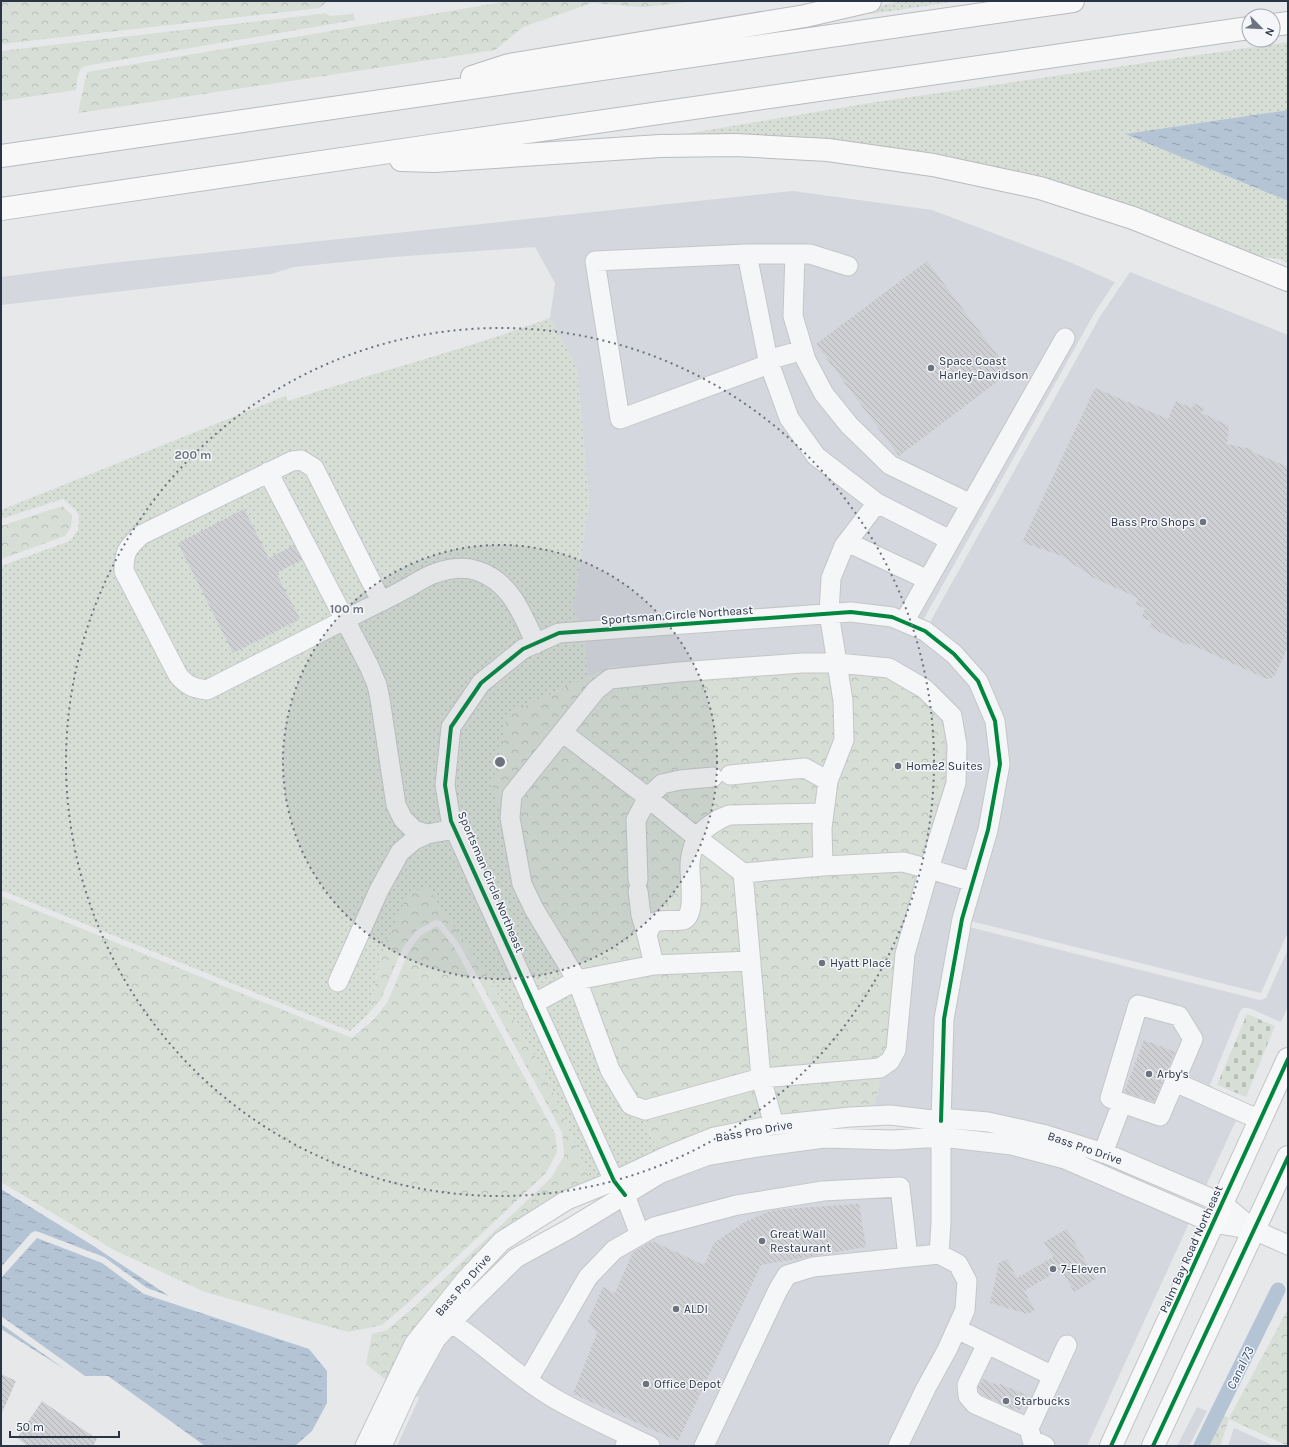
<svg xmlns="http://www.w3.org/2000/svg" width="1289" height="1447" font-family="Karla,sans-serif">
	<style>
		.built { fill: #d4d7dd }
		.grass { fill: url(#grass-dots) }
		.forest { fill: url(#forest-crowns) }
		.cemetery { fill: url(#cemetery-stones) }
		.water { fill: url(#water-ripples) }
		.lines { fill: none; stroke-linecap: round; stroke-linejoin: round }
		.canal { stroke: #b4c4d5; stroke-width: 15 }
		.building { fill: url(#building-back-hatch) }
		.minor-casing { stroke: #c4c6c8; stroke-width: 21 }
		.major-casing { stroke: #c2c5c8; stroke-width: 24 }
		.highway-casing { stroke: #b8bbbf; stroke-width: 24 }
		.minor { stroke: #f5f6f7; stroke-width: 19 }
		.major { stroke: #f8f8f8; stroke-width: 22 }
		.highway { stroke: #f8f8f8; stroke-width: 22 }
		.cycleway-casing { stroke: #f4f6f9; stroke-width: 6 }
		.cycleway { stroke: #00873e; stroke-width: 4 }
		.ring { fill: none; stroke: #6c737f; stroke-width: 2; stroke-dasharray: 2 4 }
		.poi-dot { fill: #6c737f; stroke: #f4f6f9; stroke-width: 1.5 }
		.labels { text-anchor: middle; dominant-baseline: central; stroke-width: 3; stroke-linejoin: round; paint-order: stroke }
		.poi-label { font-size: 12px; fill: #2b3445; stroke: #f4f6f9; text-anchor: start }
		.street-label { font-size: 12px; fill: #2b3445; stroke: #f4f6f9 }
		.water-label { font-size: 13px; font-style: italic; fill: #34517a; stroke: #f4f6f9 }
		.centre { fill: #6c737f; stroke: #f4f6f9; stroke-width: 2 }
		.ring-label { font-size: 12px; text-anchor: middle; font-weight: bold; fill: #6c737f; stroke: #f4f6f9; stroke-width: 3; stroke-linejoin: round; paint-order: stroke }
	</style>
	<defs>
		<pattern id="grass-dots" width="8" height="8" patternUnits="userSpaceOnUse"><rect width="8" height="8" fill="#d6ded6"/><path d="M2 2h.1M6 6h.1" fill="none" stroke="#b8bfb9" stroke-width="1.8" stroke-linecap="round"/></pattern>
		<pattern id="forest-crowns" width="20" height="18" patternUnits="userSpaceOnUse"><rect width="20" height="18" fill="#d6ded6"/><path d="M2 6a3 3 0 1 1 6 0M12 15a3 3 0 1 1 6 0" fill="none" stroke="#b8bfb9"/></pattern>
		<pattern id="cemetery-stones" width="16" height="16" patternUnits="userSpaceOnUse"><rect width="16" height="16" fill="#d6ded6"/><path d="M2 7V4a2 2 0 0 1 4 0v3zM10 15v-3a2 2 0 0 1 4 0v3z" fill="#b8bfb9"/></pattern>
		<pattern id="water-ripples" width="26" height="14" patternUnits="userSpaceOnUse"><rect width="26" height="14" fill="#b4c4d5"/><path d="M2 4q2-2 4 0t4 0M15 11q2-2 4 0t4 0" fill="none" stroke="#93a0af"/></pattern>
		<pattern id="building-back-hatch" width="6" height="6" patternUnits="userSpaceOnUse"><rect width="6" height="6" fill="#ced0d3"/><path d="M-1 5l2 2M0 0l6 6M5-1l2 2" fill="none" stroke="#b1b3b6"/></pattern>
	</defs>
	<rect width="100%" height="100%" fill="#e6e8ea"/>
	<path class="built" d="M793,191L932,210L1072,263L1115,282L1095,312L922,622L892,609L580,624L573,609L589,502L577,368L550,318L555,283L535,247L393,257L294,267L271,274L1,305V277L102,264Z
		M1130,272L1288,335V932L1261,993L962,919L1000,764L978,681L925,631L1101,315Z
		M852,619L890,624L921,638L948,659L971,685L987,722L991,763L933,1113L873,1108L886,1057L773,668L612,666L588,677L584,639Z
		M969,927L1260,1000L1266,998L1288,949V1006L1281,1022L1249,1008H1243L1240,1011L1210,1085L1212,1088L1244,1103L1205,1188L950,1112L952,1021Z
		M942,1144L1011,1153L1063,1166L1190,1221L1087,1446H397L419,1398L415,1395L443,1343L476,1309L522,1265L665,1180L709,1164L826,1145Z
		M1197,1407L1207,1411L1189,1446H1177Z
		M1234,1428L1274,1446H1228Z"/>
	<path class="grass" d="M900,1H959L871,14V8Z
		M1288,42V110L1125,134L1288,201V263L1280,259L1239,254L1057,188L667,137L870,103Z
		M550,318L577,368L589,502L573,609L580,624L554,626L444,723V823L601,1177L591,1181L543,1069L475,957L427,888L381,955L369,1013L350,1031L1,890V566L70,541L78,530L79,516L76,510L63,499L59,500L1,519V510L285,396L288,401C375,372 464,350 550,318Z
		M584,639L588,677L508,714L533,909L659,1151L616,1171L460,819L454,785L459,731L488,688L528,656L561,641Z"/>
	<path class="forest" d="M1,1H327L320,8L1,44Z
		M509,1H699L643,7L592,3L523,27L495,50L78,113L87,72Z
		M325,13L330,16L353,14L355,20L85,66C77,69 77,82 76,90L1,101V51L321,14Z
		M62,506L72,515L71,527L65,536L1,559V526Z
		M612,666L900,669L944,727L947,836L873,1108L659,1151L533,909L492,785L508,714Z
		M427,887L475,957L543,1069L591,1181L496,1236L387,1381L366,1364L372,1334L387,1330L415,1306L551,1178L564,1156V1152L562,1132L460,945L441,921L435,920L416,931L403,947L381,999L369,1013L381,955L408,893Z
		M1,896L352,1038L373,1020L387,1003L409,951L420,936L437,926L454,947L555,1134L557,1152L546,1173L410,1301L382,1325L348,1332L205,1292L116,1251L1,1182Z
		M1288,1309V1446L1229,1419L1220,1446H1197L1215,1411L1229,1418Z"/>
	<path class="cemetery" d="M1247,1014L1275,1026L1246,1097L1217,1085Z"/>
	<path class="water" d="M1288,110V201L1125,134Z
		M1,1189L92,1245L169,1296L147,1288L104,1257L39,1232L35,1231L31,1233L1,1267Z
		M37,1238L102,1263L144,1294L309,1349L327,1371V1403L312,1431L295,1446H205L108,1376H85L1,1316V1278Z
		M1,1324L66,1370L1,1329Z"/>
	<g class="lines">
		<path class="canal" d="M1201,1446L1278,1290"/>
	</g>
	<path class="building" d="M927,261L1010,372L899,456L816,344Z
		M1095,388L1168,419L1176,401L1192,408L1194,403L1204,408L1202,413L1229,426L1227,444L1252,449L1253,452L1288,467V647L1274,677L1267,679L1188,643L1187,645L1149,627L1152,622L1142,617L1145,609L1136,604L1138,598L1092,577L1062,556L1022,542Z
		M244,509L269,558L294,545L302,560L276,573L300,619L233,653L178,543Z
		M1144,1040L1175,1052L1154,1102L1124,1092Z
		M859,1204L866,1247L761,1265L678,1441L573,1394L597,1333L588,1321L603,1287L615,1293L633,1252L652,1241L704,1265L714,1243L745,1222L770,1211L783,1209Z
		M1067,1229L1096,1279L1074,1292L1061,1269L1024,1291L1035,1310L1028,1314L990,1303L999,1263L1007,1259L1017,1278L1053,1257L1044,1242Z
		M1,1374L16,1381L1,1415Z
		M983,1379L999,1386L1000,1384L1027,1395L1020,1410L1015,1408L1014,1409L982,1395L979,1391L978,1387Z
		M42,1401L97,1439L93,1446H28L17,1438Z"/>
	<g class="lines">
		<g class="minor-casing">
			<path id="minor" d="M747,254L595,261L620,419L769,364
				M795,254L793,316L806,360L824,394L849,425L890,465L971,504
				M768,360L803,350
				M268,472L369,666L377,685L380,699L396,805L403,819L414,830L427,834L455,829
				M877,503L950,540
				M847,542L928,580
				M381,601L314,468L301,460L292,461L141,535C127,548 124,552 124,571L178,675C187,686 193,688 207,690C257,664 308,639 358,613C374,605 391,597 407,588C416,583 426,576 436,573C450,568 464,566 478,571C511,582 522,614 536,644
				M904,622L1065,338
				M562,732L642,793L696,837C707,827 715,820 729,815L824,813
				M730,775L805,768L828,781
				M823,866L903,862L929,869L973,882
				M743,873L761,1078L774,1125
				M638,880L636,820L648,797L662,784L680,780L713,777
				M638,891L641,915L647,935
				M654,965L751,961
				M338,982L379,890L400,852L414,840L427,834
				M533,1004L577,980L654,965L647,935L652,923C664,918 673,922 683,920C697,916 689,876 690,864C690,855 694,846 696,837L743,873L823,866L822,828L828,781L844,740L843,701L837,663L889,668L925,689L952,716L957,745L956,783L929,869L905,954L896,1050L890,1061L880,1068L761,1078L645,1110L631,1105L610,1070L577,980L534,909L522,884L510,818L512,795L596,690L610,679L679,672L802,663H837L829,613L831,578L844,546L877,503L816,456L789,418L768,360L747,254H810L848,266
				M1138,1005L1179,1016L1193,1039L1160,1116L1122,1103L1110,1098Z
				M1175,1082L1260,1120
				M1103,1153L1122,1103
				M640,1235L625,1195L614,1181L451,821L445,785L451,727L481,683L523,649L559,633L851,612L892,617L925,631L954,654L978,681L995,721L1000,764L988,830L962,919L944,1019L941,1121V1223L939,1254L958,1264L967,1281L965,1310L947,1350L926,1388L898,1446
				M441,1316C480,1339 513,1374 552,1397C577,1412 603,1423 629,1436L625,1446
				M957,1329L1053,1376
				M987,1344L967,1385L968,1396L975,1404L1029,1428
				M528,1380L588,1277L614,1250L654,1227L737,1205L823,1191L900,1187L908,1257
				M629,1436L650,1446
				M365,1446L414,1344L465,1280L502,1241L567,1200L614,1181L667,1156L714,1137L774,1125L850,1117L890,1115L941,1121L952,1119L988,1122L1046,1135L1107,1154L1222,1203L1253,1229
				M382,1446L407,1391L436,1339L470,1303L516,1258L569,1229L661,1173L706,1156L758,1147L824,1138L893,1140L941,1137L1012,1145L1065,1159L1213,1223L1254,1230L1288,1245
				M704,1446L778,1290L787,1275L813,1267L939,1254
				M1045,1446L1032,1440L1029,1428L1067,1345"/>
		</g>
		<g class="major-casing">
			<path id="major" d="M1111,1446L1288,1059
				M1153,1446L1288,1157"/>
		</g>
		<g class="highway-casing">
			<path id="highway" d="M1273,25L1288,23
				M472,77L509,65L805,16L870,1
				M1,156L1073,1
				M401,160L434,161L660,146L736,145L828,150L933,165L1040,188L1133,218L1288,280
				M1,209L430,146L1249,28"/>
		</g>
		<use href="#minor" class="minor"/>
		<use href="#major" class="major"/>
		<use href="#highway" class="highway"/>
		<g class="cycleway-casing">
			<path id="cycleway" d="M625,1195L614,1181L451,821L445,785L451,727L481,683L523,649L559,633L851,612L892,617L925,631L954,654L978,681L995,721L1000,764L988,830L962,919L944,1019L941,1121
				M1111,1446L1288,1059
				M1153,1446L1288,1157"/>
		</g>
		<use href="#cycleway" class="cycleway"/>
	</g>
	<circle cx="500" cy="762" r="217" fill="#6c737f" fill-opacity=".12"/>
	<g class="ring">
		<circle cx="500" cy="762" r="217"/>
		<circle cx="500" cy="762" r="434"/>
	</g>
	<g class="poi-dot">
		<circle cx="931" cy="368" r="4"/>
		<circle cx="1203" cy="522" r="4"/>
		<circle cx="898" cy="766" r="4"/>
		<circle cx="822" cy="963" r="4"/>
		<circle cx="1149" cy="1074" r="4"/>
		<circle cx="762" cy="1241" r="4"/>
		<circle cx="1053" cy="1269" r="4"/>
		<circle cx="676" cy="1309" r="4"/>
		<circle cx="646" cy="1384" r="4"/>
		<circle cx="1006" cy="1401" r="4"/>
	</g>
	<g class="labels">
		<g class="poi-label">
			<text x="939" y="361">Space Coast<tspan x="939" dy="14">Harley-Davidson</tspan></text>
			<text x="1195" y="522" text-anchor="end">Bass Pro Shops</text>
			<text x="906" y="766">Home2 Suites</text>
			<text x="830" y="963">Hyatt Place</text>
			<text x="1157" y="1074">Arby's</text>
			<text x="770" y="1234">Great Wall<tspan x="770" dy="14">Restaurant</tspan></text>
			<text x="1061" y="1269">7-Eleven</text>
			<text x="684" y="1309">ALDI</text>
			<text x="654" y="1384">Office Depot</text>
			<text x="1014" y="1401">Starbucks</text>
		</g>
		<g class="street-label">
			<text transform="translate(677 615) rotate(-4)">Sportsman Circle Northeast</text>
			<text transform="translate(491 882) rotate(67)">Sportsman Circle Northeast</text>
			<text transform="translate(754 1131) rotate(-10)">Bass Pro Drive</text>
			<text transform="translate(1085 1148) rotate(19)">Bass Pro Drive</text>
			<text transform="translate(1191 1249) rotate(-66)">Palm Bay Road Northeast</text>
			<text transform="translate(463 1285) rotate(-49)">Bass Pro Drive</text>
		</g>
		<g class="water-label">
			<text transform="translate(1240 1368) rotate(-64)">Canal 73</text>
		</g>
	</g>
	<circle cx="500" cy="762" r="6" class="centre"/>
	<g class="ring-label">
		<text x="193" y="459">200 m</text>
		<text x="347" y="613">100 m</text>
	</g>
	<rect width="1289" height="1447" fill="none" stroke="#2b3445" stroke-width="4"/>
	<g transform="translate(1261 28) rotate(114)"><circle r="19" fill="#f4f6f9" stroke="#a4a8b1"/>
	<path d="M0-3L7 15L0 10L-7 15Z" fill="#6c737f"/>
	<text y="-6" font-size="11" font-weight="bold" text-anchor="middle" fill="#2b3445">N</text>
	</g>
	<path d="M10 1431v6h109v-6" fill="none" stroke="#2b3445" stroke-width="2"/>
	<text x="16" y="1431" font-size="12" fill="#2b3445" stroke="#f4f6f9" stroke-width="3" paint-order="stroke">50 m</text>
</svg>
